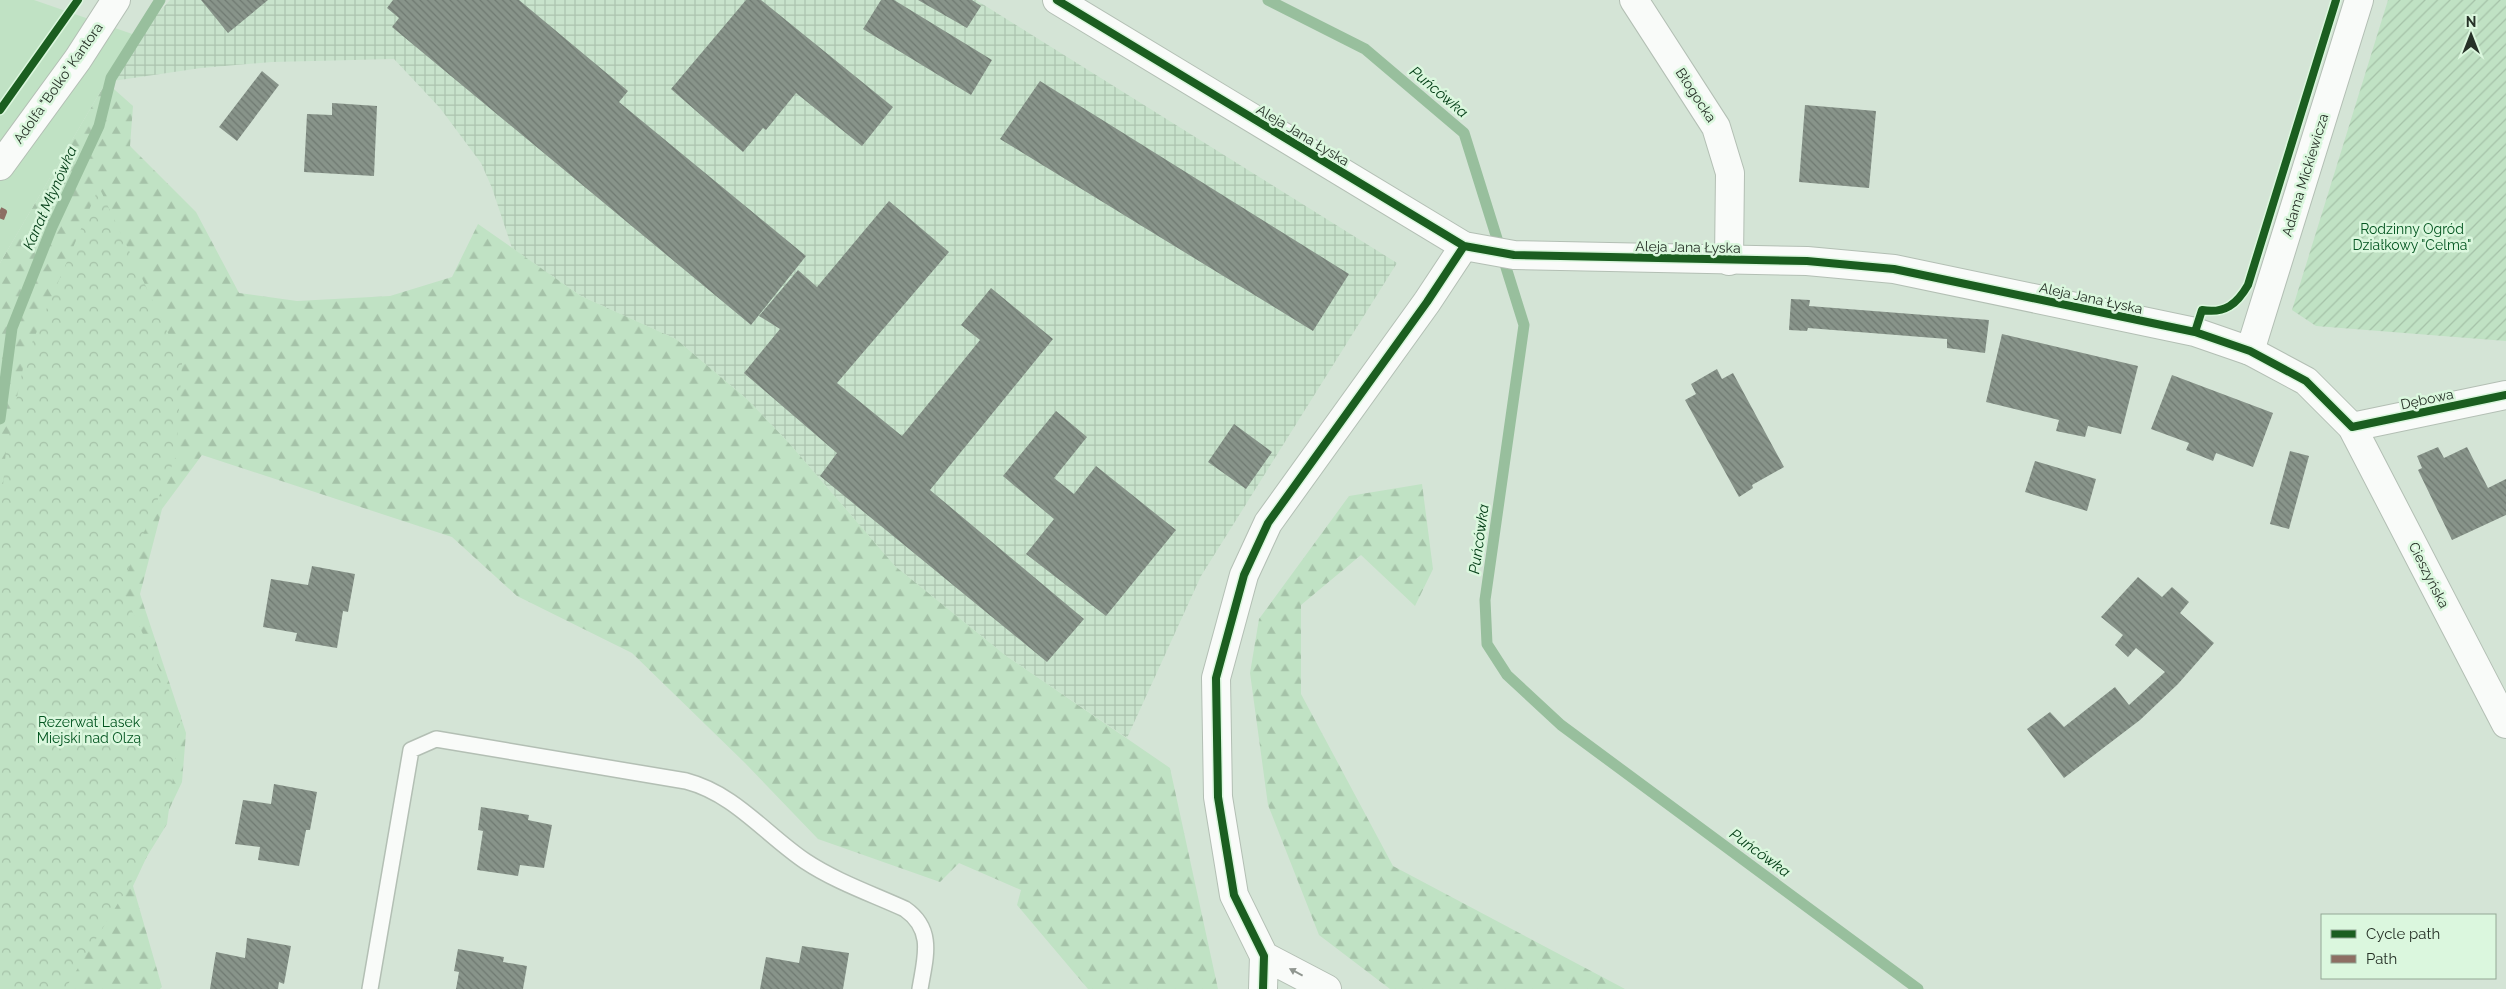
<svg xmlns="http://www.w3.org/2000/svg" width="2506" height="989" font-family="Raleway,sans-serif">
	<style>
		.industrial { fill: url(#industrial-grid) }
		.forest { fill: url(#forest-firs) }
		.park { fill: url(#park-crowns) }
		.garden { fill: url(#garden-furrows) }
		.pitch { fill: #c0e2c4 }
		.lines { fill: none; stroke-linecap: round; stroke-linejoin: round }
		.stream { stroke: #98bf9d; stroke-width: 11 }
		.building { fill: url(#building-back-hatch) }
		.lane-casing { stroke: #b3bfb4; stroke-width: 18 }
		.street-casing { stroke: #b3bfb4; stroke-width: 30 }
		.secondary-casing { stroke: #b3bfb4; stroke-width: 30 }
		.lane { stroke: #f9fbf9; stroke-width: 15 }
		.street { stroke: #f9fbf9; stroke-width: 28 }
		.secondary { stroke: #f9fbf9; stroke-width: 28 }
		.quiet { stroke: #8d6e63; stroke-width: 6; stroke-dasharray: 12 6; stroke-linecap: butt }
		.cycleway-casing { stroke: #dbf7de; stroke-width: 11 }
		.cycleway { stroke: #1b5e20; stroke-width: 8 }
		.oneway { fill: #909690 }
		.labels { text-anchor: middle; dominant-baseline: central; stroke-width: 5; stroke-linejoin: round; paint-order: stroke }
		.street-label { font-size: 14px; fill: #263127; stroke: #dbf7de }
		.park-label { font-size: 14px; fill: #02541f; stroke: #dbf7de }
		.water-label { font-size: 15px; font-style: italic; fill: #013c14; stroke: #dbf7de }
	</style>
	<defs>
		<pattern id="industrial-grid" width="8" height="8" patternUnits="userSpaceOnUse" patternTransform="scale(1.25)"><rect width="8" height="8" fill="#c8e3cc"/><path d="M0 4h8M4 0v8" fill="none" stroke="#acc3af"/></pattern>
		<pattern id="forest-firs" width="22" height="20" patternUnits="userSpaceOnUse" patternTransform="scale(1.25)"><rect width="22" height="20" fill="#c0e2c4"/><path d="M5 1l3.5 6h-7zM16 11l3.5 6h-7z" fill="#a5c2a8"/></pattern>
		<pattern id="park-crowns" width="20" height="18" patternUnits="userSpaceOnUse" patternTransform="scale(1.25)"><rect width="20" height="18" fill="#c0e2c4"/><path d="M2 6a3 3 0 1 1 6 0M12 15a3 3 0 1 1 6 0" fill="none" stroke="#a5c2a8"/></pattern>
		<pattern id="garden-furrows" width="10" height="10" patternUnits="userSpaceOnUse" patternTransform="scale(1.25)"><rect width="10" height="10" fill="#c0e2c4"/><path d="M-1 1l2-2M0 10L10 0M9 11l2-2" fill="none" stroke="#a5c2a8"/></pattern>
		<pattern id="building-back-hatch" width="6" height="6" patternUnits="userSpaceOnUse" patternTransform="scale(1.25)"><rect width="6" height="6" fill="#88948a"/><path d="M-1 5l2 2M0 0l6 6M5-1l2 2" fill="none" stroke="#6f7971"/></pattern>
	</defs>
	<rect width="100%" height="100%" fill="#d4e4d6"/>
	<path class="industrial" d="M170,0H976L1397,263L1201,576L1127,738L1005,655L895,566L789,443L748,400L676,339L581,296L512,248L492,188L481,163L440,108L394,59L272,62L201,68L106,82L138,36Z"/>
	<path class="forest" d="M106,82L133,106L130,146L196,212L239,293L297,301L390,296L452,277L478,224L581,296L676,339L748,400L789,443L895,566L1005,655L1170,768L1218,989H1088L1017,905L1021,890L959,863L940,882L818,839L745,763L632,653L517,596L452,537L202,455L162,509L140,594L186,733L182,782L133,886L162,987L160,989H0V263Z
		M1422,484L1433,569L1415,606L1361,555L1301,605V694L1393,866L1625,989H1390L1319,935L1268,805L1250,673L1259,619L1349,496Z"/>
	<path class="park" d="M99,187L182,363L176,456L121,587L181,716L167,824L65,989H0V522L6,449L25,359Z"/>
	<path class="garden" d="M2388,0H2506V341L2316,326L2292,310Z"/>
	<path class="pitch" d="M0,0H34L138,36L106,82L0,263Z"/>
	<g class="lines">
		<path class="stream" d="M1268,0L1365,49L1464,133L1524,325L1485,600L1487,644L1507,675L1561,725L1918,989
			M0,419L12,328L52,227L99,126L111,78L160,0"/>
	</g>
	<path class="building" d="M201,0H268L228,33Z
		M393,0H519L628,91L619,102L806,256L751,325L392,27L399,18L387,8Z
		M746,0H761L893,107L862,146L796,93L766,130L763,128L743,152L671,89Z
		M881,0H894L992,60L971,95L863,29Z
		M918,0H972L981,6L967,28Z
		M262,71L279,85L237,141L219,127Z
		M1040,81L1349,274L1313,331L1000,139Z
		M332,103L377,106L374,176L304,172L307,114L332,115Z
		M1805,105L1876,111L1869,188L1799,182Z
		M889,201L949,252L837,383L902,436L980,340L961,325L991,288L1053,339L930,490L1084,619L1047,662L820,476L837,453L744,373L780,329L759,316L798,270L817,287Z
		M1791,299L1810,300L1809,306L1989,320L1985,353L1947,348V339L1808,328L1807,331L1789,330Z
		M2002,334L2138,366L2121,434L2088,426L2085,437L2056,431L2059,420L1986,402Z
		M1717,369L1722,379L1733,373L1784,467L1752,485L1753,488L1739,497L1685,400L1696,394L1691,384Z
		M2172,375L2273,413L2253,467L2216,453L2213,461L2186,450L2189,443L2151,429Z
		M1056,411L1087,437L1054,478L1074,494L1096,466L1176,530L1106,616L1026,554L1054,519L1003,476Z
		M1234,424L1272,452L1246,489L1208,462Z
		M2438,447L2444,458L2467,447L2488,488L2506,479V515L2452,540L2418,470L2422,468L2417,456Z
		M2290,451L2309,456L2289,529L2270,524Z
		M2035,461L2096,479L2087,511L2025,492Z
		M312,566L355,574L348,612L343,611L337,648L295,641L297,633L263,627L271,579L308,585Z
		M2138,577L2162,597L2172,587L2189,602L2180,613L2214,643L2178,684L2140,720L2064,778L2027,729L2050,712L2064,727L2115,687L2129,705L2165,672L2136,648L2128,657L2115,645L2123,635L2101,617Z
		M274,784L317,792L310,830H306L299,866L258,860L260,847L235,844L243,800L271,804Z
		M481,807L529,815L528,820L552,825L544,868L520,865L518,876L477,870L483,831L478,830Z
		M247,938L291,946L284,984L279,982L278,989H210L216,952L245,958Z
		M802,946L849,953L843,989H760L766,957L799,963Z
		M458,949L504,957L503,962L527,966L523,989H456L459,972L454,971Z"/>
	<g class="lines">
		<g class="lane-casing">
			<path id="lane" d="M370,989L411,750L436,739L686,781C735,794 764,833 805,861C835,881 872,894 905,909C935,930 925,958 920,989"/>
		</g>
		<g class="street-casing">
			<path id="street" d="M1634,0L1716,127L1730,173L1729,261
				M0,166L78,59L116,0
				M2250,351L2359,0
				M2352,427L2506,395
				M1264,956L1327,989
				M1263,989L1264,956L1234,895L1218,797L1216,678L1244,575L1268,523L1427,302L1464,246"/>
		</g>
		<g class="secondary-casing">
			<path id="secondary" d="M1057,0L1464,246L1514,255L1807,261L1894,269L2195,332L2250,351L2306,381L2352,427L2506,724"/>
		</g>
		<use href="#lane" class="lane"/>
		<use href="#street" class="street"/>
		<use href="#secondary" class="secondary"/>
		<path class="quiet" d="M0,210L4,212L0,222"/>
		<g class="cycleway-casing">
			<path id="cycleway" d="M1057,0L1464,246L1514,255L1807,261L1894,269L2195,332L2250,351L2306,381L2352,427L2506,395
				M0,110L78,0
				M2195,332L2202,310C2225,314 2237,304 2248,285L2336,0
				M1263,989L1264,956L1234,895L1218,797L1216,678L1244,575L1268,523L1427,302L1464,246"/>
		</g>
		<use href="#cycleway" class="cycleway"/>
	</g>
	<defs><path id="oneway-solid" d="M-6-.8H1V-3.2L6.5 0L1 3.2V.8H-6Z" transform="scale(1.25)"/></defs>
	<use class="oneway" href="#oneway-solid" transform="translate(1296 972) rotate(-152)"/>
	<g class="labels">
		<g class="street-label">
			<text transform="translate(58 83) rotate(-55)">Adolfa "Bolko" Kantora</text>
			<text transform="translate(1696 95) rotate(57)">Błogocka</text>
			<text transform="translate(1303 135) rotate(31)">Aleja Jana Łyska</text>
			<text transform="translate(2305 175) rotate(-73)">Adama Mickiewicza</text>
			<text transform="translate(1688 247) rotate(1)">Aleja Jana Łyska</text>
			<text transform="translate(2091 298) rotate(12)">Aleja Jana Łyska</text>
			<text transform="translate(2427 399) rotate(-12)">Dębowa</text>
			<text transform="translate(2429 575) rotate(63)">Cieszyńska</text>
		</g>
		<g class="park-label">
			<text x="2412" y="229">Rodzinny Ogród<tspan x="2412" dy="16">Działkowy "Celma"</tspan></text>
			<text x="89" y="722">Rezerwat Lasek<tspan x="89" dy="16">Miejski nad Olzą</tspan></text>
		</g>
		<g class="water-label">
			<text transform="translate(1439 92) rotate(40)">Puńcówka</text>
			<text transform="translate(50 198) rotate(-66)">Kanał Młynówka</text>
			<text transform="translate(1479 539) rotate(-82)">Puńcówka</text>
			<text transform="translate(1760 853) rotate(36)">Puńcówka</text>
		</g>
	</g>
	<rect x="2321" y="914" width="175" height="65" fill="#dbf7de" stroke="#93a895"/>
	<rect x="2331" y="930" width="25" height="8" fill="#1b5e20" stroke="#93a895"/>
	<text x="2366" y="939" font-size="15" fill="#263127">Cycle path</text>
	<rect x="2331" y="955" width="25" height="8" fill="#8d6e63" stroke="#93a895"/>
	<text x="2366" y="964" font-size="15" fill="#263127">Path</text>
	<g transform="translate(2471 35)" stroke="#dbf7de" stroke-width="4" paint-order="stroke">
	<path d="M0-4L9 19L0 12L-9 19Z" fill="#263127"/>
	<text y="-8" font-size="14" font-weight="bold" text-anchor="middle" fill="#263127">N</text>
	</g>
</svg>
